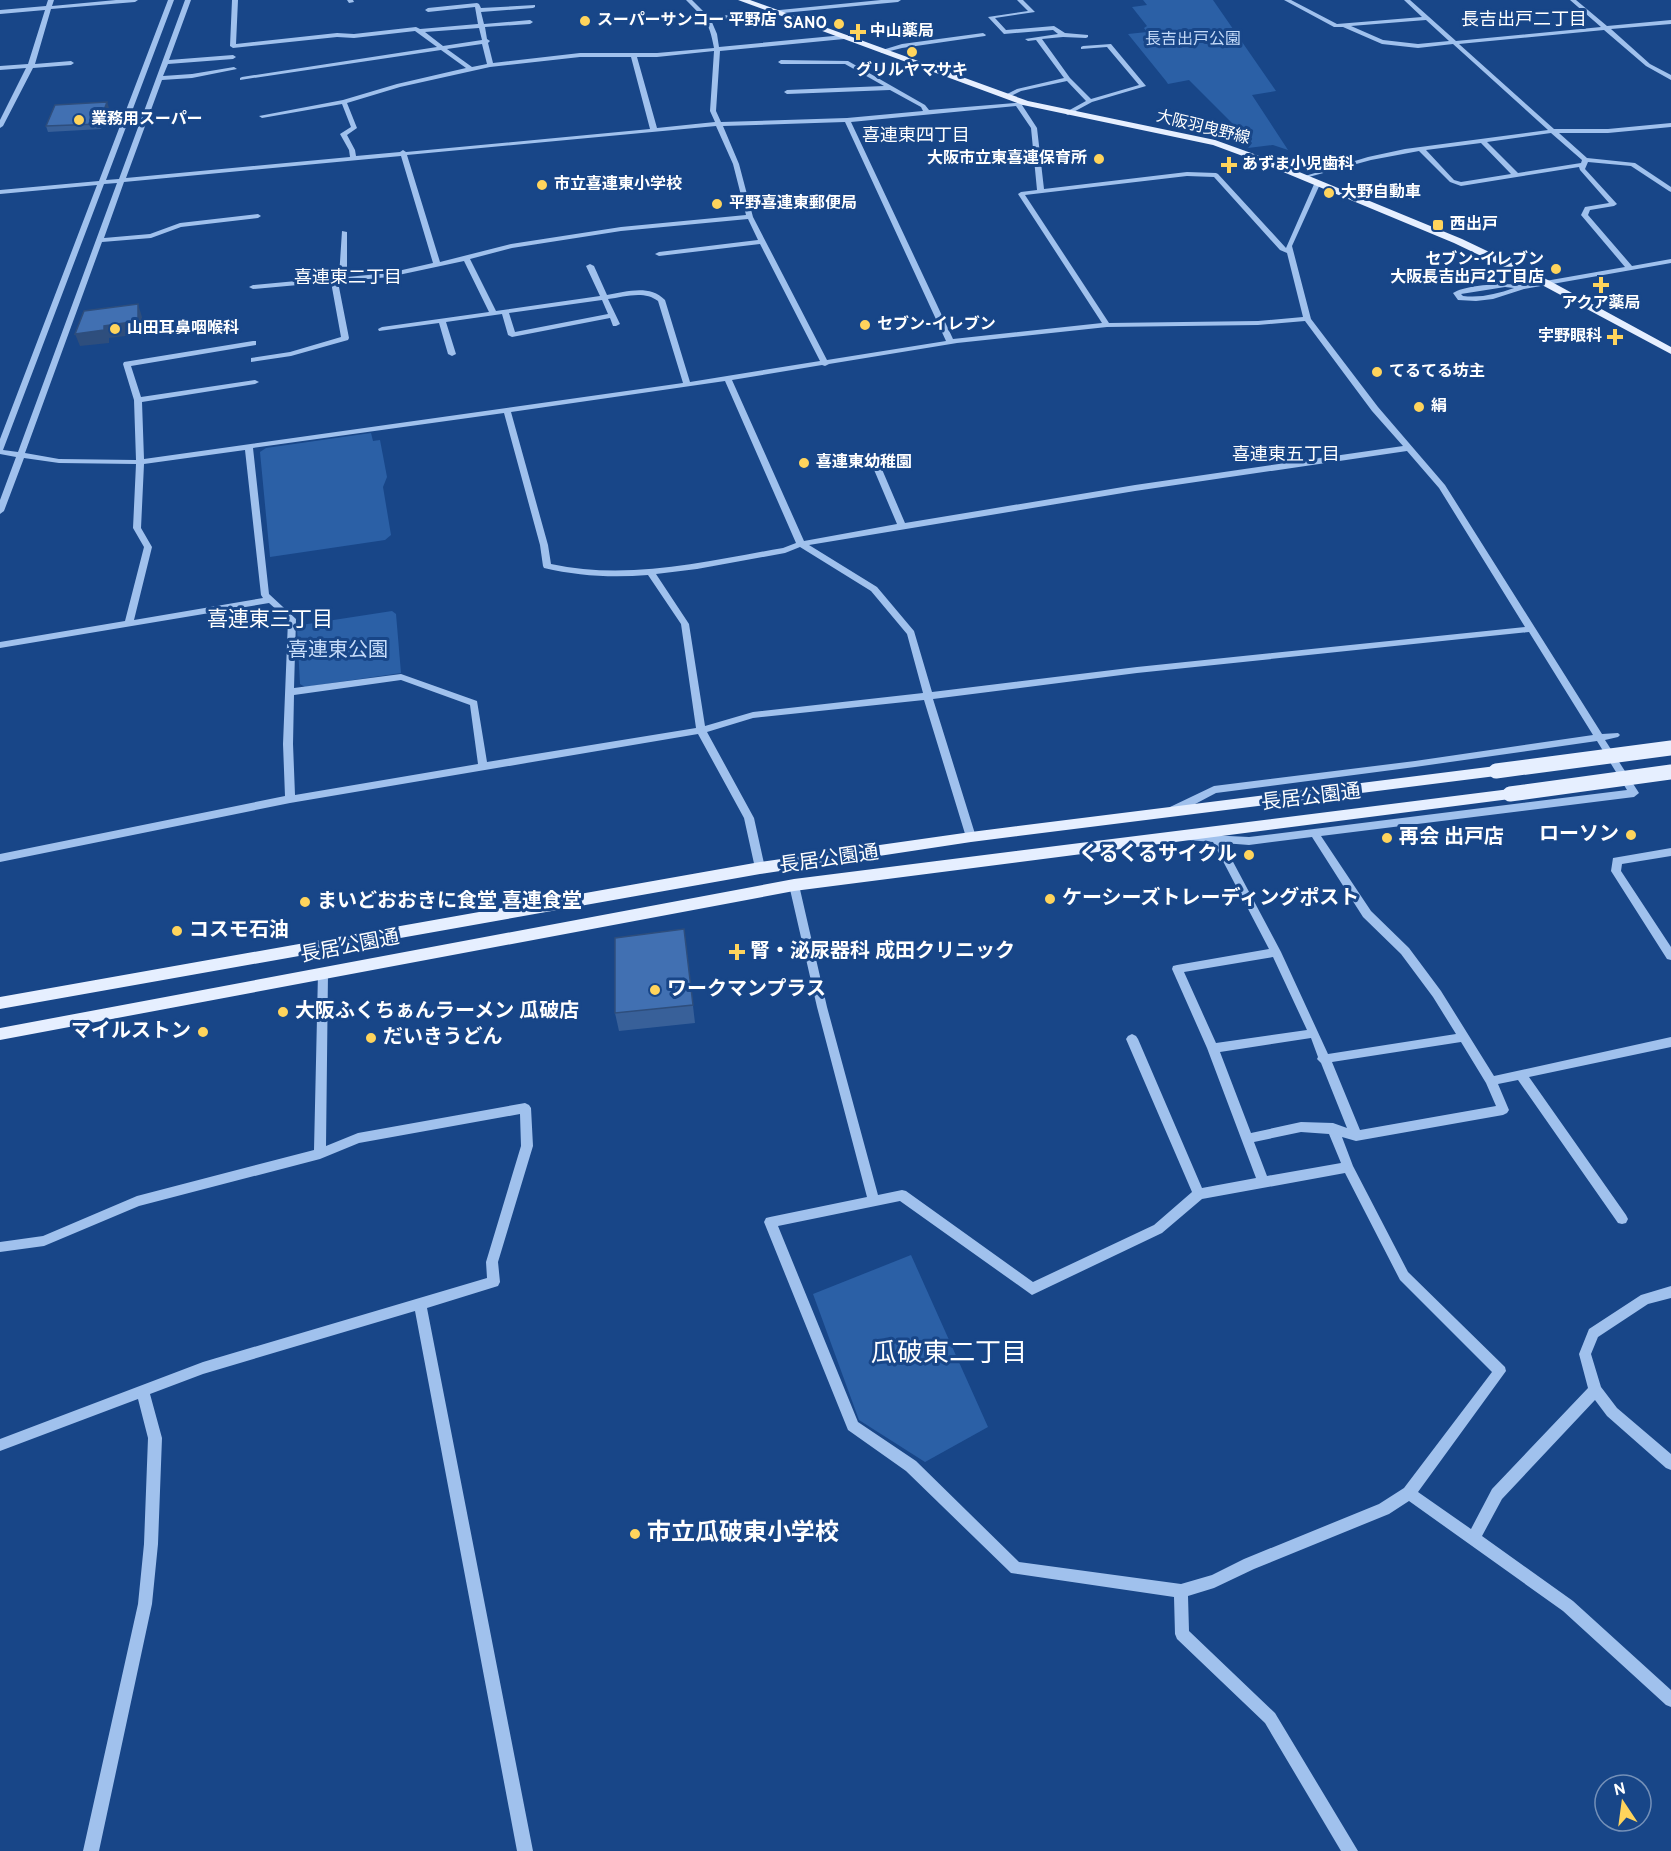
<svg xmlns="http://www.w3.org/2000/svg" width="1671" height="1851" font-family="Overpass,'Noto Sans JP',sans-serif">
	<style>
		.green { fill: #2b60a6 }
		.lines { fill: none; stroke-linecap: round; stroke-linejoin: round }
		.minor { fill: #a0c1ed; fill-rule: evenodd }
		.major { fill: #e6efff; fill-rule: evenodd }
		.major-bridge { stroke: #e6efff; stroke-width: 15 }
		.wall { fill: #386099 }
		.shaded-wall { fill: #2e4e7d }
		.building { fill: #4170b2; stroke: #2e4e7d; stroke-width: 1.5 }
		.poi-dot { fill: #ffd45c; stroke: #184688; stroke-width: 2 }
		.labels { text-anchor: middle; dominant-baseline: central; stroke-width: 6; stroke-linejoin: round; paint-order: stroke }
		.far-poi-label { font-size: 16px; font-weight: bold; fill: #fff; stroke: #184688; text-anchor: start }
		.far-park-label { font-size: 16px; fill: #c6dcfa; stroke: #184688 }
		.far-street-label { font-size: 16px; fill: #fff; stroke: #184688 }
		.far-neighbourhood-label { font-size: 18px; fill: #fff; stroke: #184688 }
		.park-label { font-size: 20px; fill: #c6dcfa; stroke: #184688 }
		.street-label { font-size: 20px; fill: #fff; stroke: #184688 }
		.poi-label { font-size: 20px; font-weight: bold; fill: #fff; stroke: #184688; text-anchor: start }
		.neighbourhood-label { font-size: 21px; fill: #fff; stroke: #184688 }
		.near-poi-label { font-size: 24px; font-weight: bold; fill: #fff; stroke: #184688; text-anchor: start }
		.near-neighbourhood-label { font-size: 26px; fill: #fff; stroke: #184688 }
	</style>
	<rect width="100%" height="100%" fill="#184688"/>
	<path class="green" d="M1143,0H1213L1276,91L1252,95L1288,150L1273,145L1248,148L1252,143L1189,80L1168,84L1166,81L1128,34L1147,32L1144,28L1147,26L1132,7L1147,5Z
		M371,433L373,441L380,440L387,477L383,487L391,535L385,540L270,557L260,452L266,448Z
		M392,611L396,614L401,673L305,687L300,684L297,628L301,625Z
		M911,1255L988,1427L925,1462L859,1420L813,1294Z"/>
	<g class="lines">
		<path class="minor" d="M48,0H54L52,6L116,0H138L135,2L51,9L35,64L71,61L74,63L71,65L33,68L3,126L0,128V120L26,68L0,70V66L28,64L45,10L0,14V10L46,6Z
			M168,0H174L106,180L119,179L185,0H191L169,60L233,55L236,57L233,59L168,64L163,76L192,74L234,67L237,69L192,78L162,80L126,178L350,157L349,150L340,134L351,127L342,104L262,118L259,116L343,100L397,84L466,68L441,50L240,80V78L242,77L437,47L415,31L354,38L337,37L233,48L230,46L232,0H238L236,44L337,33L354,34L416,27L420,29L478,24L475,7L428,12L425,10L428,8L477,3L479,4L481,8L535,5V7L533,8L481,12L484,24L530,20L533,22L530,24L485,27L487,39L490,41L488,43L493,63L580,53H657L714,48C709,20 704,19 686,0H692L709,17L881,0H901L898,2L711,20L717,34L719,47L844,35L847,37L844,39L720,51L716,111L721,122L847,118L923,111L921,107L890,90L787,94L784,92L787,90L884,86L845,64H781L778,62L781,60L848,61L925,105L929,110L1028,102V104L1022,105L1037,128L1044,189L1187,172L1216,173L1218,174L1286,248L1315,182L1320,181L1321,182L1292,246L1311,319L1378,407L1445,485L1602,734L1618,733L1620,735L1618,737L1605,740L1639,793L1634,797L1321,836L1371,911L1409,948L1441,991L1494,1076L1671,1037V1047L1529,1077L1626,1215L1628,1219L1626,1223L1622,1224L1618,1223L1518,1080L1498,1084L1509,1110L1507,1113L1503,1115L1356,1141L1342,1137L1353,1166L1408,1272L1505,1367L1506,1371L1418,1492L1471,1529L1492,1489L1588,1388L1579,1354L1589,1329L1641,1295L1671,1286V1298L1648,1304L1598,1337L1591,1354L1601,1387L1617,1408L1671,1454V1470L1666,1468L1607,1416L1595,1400L1502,1499L1482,1536L1573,1601L1671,1690V1707L1666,1705L1563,1611L1409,1501L1389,1514L1254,1569L1214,1588L1188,1596L1189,1631L1275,1713L1358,1851H1341L1265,1723L1177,1639L1175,1634L1174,1597L1011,1573L906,1471L848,1430L764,1222L766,1218L770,1217L867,1197L817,1007L789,885L794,881L799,885L827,1007L878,1195L902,1190L906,1191L1033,1282L1154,1225L1192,1192L1126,1039L1128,1036L1132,1034L1136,1036L1138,1039L1202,1188L1256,1178L1207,1048L1172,969L1173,966L1177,965L1269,949L1213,842L1188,840L1187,837L1188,834L1249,837L1627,790L1597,741L1415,767L1216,793L1178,813L1174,814L1169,810L1170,807L1214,786L1415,761L1593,735L1529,632L1137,673L933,699L976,837L971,841L966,837L924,700L753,718L707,732L754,818L765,868L760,872L755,868L744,818L698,734L290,803L0,862V854L285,796L283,744L288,620L269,603L0,648V642L125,621L144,547L133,528L136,464L59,463L24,458L4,511L0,514V500L16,457L0,454V439L97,185L0,194V190L99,181ZM479,28L482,40L443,46L425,32ZM482,44L487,64L472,67L447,49ZM714,51L710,111L715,122L657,128L637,57H657ZM580,57H631L650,129L406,152L403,150L400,152L356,156L355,150L347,135L357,128L347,103L400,87L490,67ZM1016,106L1031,128L1037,190L1021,192L1018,194L1102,323L953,339L851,122ZM845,122L946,341L827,360L753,217L739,164L723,126ZM716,126L733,164L746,215L621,227L511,244L440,262L407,155ZM401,156L433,263L389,273L347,277V232L342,231L339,277L253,285L249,287L253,289L331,282L341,337L290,352L251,358V362L291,356L348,340L349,338L338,282L389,277L464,261L489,312L382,327L378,329L379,331L439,323L448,354L452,356L456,354L446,322L502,314L508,335L512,337L610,318L613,326H616L620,324L608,299C624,297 644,290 658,301L683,383L144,459L142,402L255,384L259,382L255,380L141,397L131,366L256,345V341H253L124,362L123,364L134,400L136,460L59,459L25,453L102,242L151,238L181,227L258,218L261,216L258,214L180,223L150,234L104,238L124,182ZM1187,176L1214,177L1280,250L1287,253L1303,317L1258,321L1109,323L1025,195ZM117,183L18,452L3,450L104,184ZM748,219L758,240L659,252L655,254L659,256L760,244L820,361L690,382L665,300C649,284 626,292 607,295L594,266L590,264L586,266L600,296L496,311L470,259L512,248L621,231ZM602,300L608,314L515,332L509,313ZM1305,321L1372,411L1403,446L1135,485L905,523L878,460L847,464H844V468L872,465L897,524L804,541L732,380L822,365L825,366L829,364L957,343L1107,327L1258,325ZM725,381L796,543L783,548C707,561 629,581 551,564L548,545L511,412ZM504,413L540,545L543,566L544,568C578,576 612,578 648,575L681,624L696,728L487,762L477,701L401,674L294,688L296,619L269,594L253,448ZM245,450L261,595L263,598L134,620L152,547L141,528L144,464ZM1407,451L1439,488L1525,627L1137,667L932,692L914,631L877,587L809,545L1135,491ZM800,547L871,591L907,634L923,693L753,712L705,726L689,624L656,574L697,569L785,553ZM401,680L470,705L478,764L295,795L293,744L294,695ZM1312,837L1363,917L1401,954L1433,997L1456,1034L1328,1054L1281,952L1223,843L1249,845ZM1273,957L1307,1030L1216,1043L1184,972ZM1311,1038L1318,1057L1317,1059L1321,1063L1347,1128L1333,1123L1301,1122L1251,1133L1220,1052ZM1461,1042L1486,1083L1496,1106L1360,1130L1332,1062ZM1301,1132L1329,1134L1341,1163L1267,1176L1254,1142ZM1345,1173L1400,1280L1492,1372L1404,1488L1379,1504L1244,1559L1212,1575L1181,1584L1019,1562L916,1461L858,1422L778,1226L900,1201L1032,1295L1162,1233L1202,1199Z
			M347,0H353L354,2L349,3Z
			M1017,0H1023L1035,12L995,18L1006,30L1054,26L1065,33L1088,35V37L1086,38L1063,37L1042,39L1070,78L1091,99L1139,85L1107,47L1081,49V47L1083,46L1111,44L1146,86L1092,102L1068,115L1066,114V112L1086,101L1067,81L1021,91L1009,97H1005V95L1017,89L1064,78L1036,40L1028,41L1025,39L1058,34L1053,30L1004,34L988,17L1028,11Z
			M1284,0H1291L1337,24L1422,17L1404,0H1410L1456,41L1601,27L1570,0H1576L1607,26L1671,20V24L1611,29L1650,64L1671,75V80L1646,66L1604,30L1459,44L1554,129H1608L1671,123V127L1608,133H1559L1587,158L1635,163L1671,187V192L1669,191L1631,166L1588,162L1585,169L1617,204L1614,206L1590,210L1588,215L1632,266L1671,259V263L1524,289L1493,299L1476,301L1458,300L1453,293C1467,284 1505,283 1522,285L1625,267L1581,215L1585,207L1609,203L1580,170L1579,167L1461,186L1450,182L1419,151L1371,160L1305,178V176L1368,157L1405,149L1548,130L1453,44L1418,48L1382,44L1343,27H1334ZM1426,20L1449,41L1418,44L1383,40L1351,26ZM1551,133L1582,160L1581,163L1518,173L1487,142ZM1481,143L1511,174L1461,182L1454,180L1426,150ZM1505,287L1514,288C1497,294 1481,298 1463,296L1461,294Z
			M983,33L986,35L985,36L902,48L882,53L879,51L902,44Z
			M1671,848V856L1622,864L1621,871L1671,947V960L1667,959L1611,871L1613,858Z
			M323,969L327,970L328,973L326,1146L358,1133L525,1103L529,1105L531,1108L533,1146L498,1262L500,1282L498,1286L427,1308L533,1851H517L415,1311L203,1374L150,1394L162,1438L158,1544L152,1604L99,1851H83L138,1604L144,1544L148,1438L138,1399L0,1451V1439L203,1362L487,1278L486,1262L521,1146L520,1114L359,1143L320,1159L139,1206L44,1246L0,1252V1242L43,1236L137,1196L314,1150L318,973L319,970Z"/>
		<path class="major" d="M738,0H750L1028,101L1215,140L1265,158L1462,239L1550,281L1671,347V354L1542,285L1454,243L1259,162L1213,145L1023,105Z
			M1496,766L1503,771L1496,776L971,842L760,874L0,1009V997L760,862L971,832Z
			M1510,789L1517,794L1510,799L794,891L0,1040V1028L794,879Z"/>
		<path class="major-bridge" d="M1496,771L1671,748
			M1510,794L1671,772"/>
	</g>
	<path class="wall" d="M109,108L101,129L48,132L46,126Z
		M684,929L695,1023L619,1031L615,1013Z"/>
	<path class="shaded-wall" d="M107,102L109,108L101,129L99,124Z
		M138,304L142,317V334L109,338V343L80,346L75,334L104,326Z"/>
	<path class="building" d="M107,102L99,124L46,126L55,105Z
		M138,304V321L104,326V330L75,334L84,311Z
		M684,929L693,1005L615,1013V938Z"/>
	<g class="poi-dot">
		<circle cx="585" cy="21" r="6"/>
		<circle cx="839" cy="24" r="6"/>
		<path d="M855 23h6v6h6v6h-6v6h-6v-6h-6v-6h6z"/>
		<circle cx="912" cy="52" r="6"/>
		<circle cx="79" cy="120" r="6"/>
		<circle cx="1099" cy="159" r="6"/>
		<path d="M1226 156h6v6h6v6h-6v6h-6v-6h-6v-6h6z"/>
		<circle cx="542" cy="185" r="6"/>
		<circle cx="1329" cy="193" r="6"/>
		<circle cx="717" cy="204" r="6"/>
		<rect x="1432" y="219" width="12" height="12" rx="3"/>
		<circle cx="1556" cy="269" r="6"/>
		<path d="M1598 276h6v6h6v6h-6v6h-6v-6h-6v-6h6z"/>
		<circle cx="865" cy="325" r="6"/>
		<circle cx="115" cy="329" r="6"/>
		<path d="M1612 328h6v6h6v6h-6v6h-6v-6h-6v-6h6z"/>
		<circle cx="1377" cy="372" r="6"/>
		<circle cx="1419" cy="407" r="6"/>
		<circle cx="804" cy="463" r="6"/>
		<circle cx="1631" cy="835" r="6"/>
		<circle cx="1387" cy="838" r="6"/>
		<circle cx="1249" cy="855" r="6"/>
		<circle cx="1050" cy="899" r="6"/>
		<circle cx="305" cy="902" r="6"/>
		<circle cx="177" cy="931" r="6"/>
		<path d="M734 943h6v6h6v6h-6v6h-6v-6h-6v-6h6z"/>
		<circle cx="655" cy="990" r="6"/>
		<circle cx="283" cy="1012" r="6"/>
		<circle cx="203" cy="1032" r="6"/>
		<circle cx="371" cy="1038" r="6"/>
		<circle cx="635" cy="1534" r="6"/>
	</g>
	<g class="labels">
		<g class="far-poi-label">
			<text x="597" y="21">スーパーサンコー 平野店</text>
			<text x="827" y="24" text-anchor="end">SANO</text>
			<text x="870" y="32">中山薬局</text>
			<text x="912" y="71" text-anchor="middle">グリルヤマサキ</text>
			<text x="91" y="120">業務用スーパー</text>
			<text x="1087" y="159" text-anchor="end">大阪市立東喜連保育所</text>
			<text x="1242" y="165">あずま小児歯科</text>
			<text x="554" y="185">市立喜連東小学校</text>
			<text x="1341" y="193">大野自動車</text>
			<text x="729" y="204">平野喜連東郵便局</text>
			<text x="1450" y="225">西出戸</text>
			<text x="1544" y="260" text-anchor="end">セブン-イレブン<tspan x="1544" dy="18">大阪長吉出戸2丁目店</tspan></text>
			<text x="1601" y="304" text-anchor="middle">アクア薬局</text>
			<text x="877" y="325">セブン-イレブン</text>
			<text x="127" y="329">山田耳鼻咽喉科</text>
			<text x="1602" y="337" text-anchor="end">宇野眼科</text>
			<text x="1389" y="372">てるてる坊主</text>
			<text x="1431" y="407">絹</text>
			<text x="816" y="463">喜連東幼稚園</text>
		</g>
		<g class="far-park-label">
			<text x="1193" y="40">長吉出戸公園</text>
		</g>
		<g class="far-street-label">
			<text transform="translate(1203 128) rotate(14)">大阪羽曳野線</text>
		</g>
		<g class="far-neighbourhood-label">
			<text x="1524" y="20">長吉出戸二丁目</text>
			<text x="916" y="136">喜連東四丁目</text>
			<text x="348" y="278">喜連東二丁目</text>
			<text x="1286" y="455">喜連東五丁目</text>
		</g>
		<g class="park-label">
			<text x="338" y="651">喜連東公園</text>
		</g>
		<g class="street-label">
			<text transform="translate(1311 798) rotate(-7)">長居公園通</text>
			<text transform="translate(829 860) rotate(-8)">長居公園通</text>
			<text transform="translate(350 947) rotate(-11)">長居公園通</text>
		</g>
		<g class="poi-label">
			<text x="1619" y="835" text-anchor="end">ローソン</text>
			<text x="1399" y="838">再会 出戸店</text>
			<text x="1237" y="855" text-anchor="end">くるくるサイクル</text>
			<text x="1062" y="899">ケーシーズトレーディングポスト</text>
			<text x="317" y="902">まいどおおきに食堂 喜連食堂</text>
			<text x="189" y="931">コスモ石油</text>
			<text x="750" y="952">腎・泌尿器科 成田クリニック</text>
			<text x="667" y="990">ワークマンプラス</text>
			<text x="295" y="1012">大阪ふくちぁんラーメン 瓜破店</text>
			<text x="191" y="1032" text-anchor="end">マイルストン</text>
			<text x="383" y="1038">だいきうどん</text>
		</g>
		<g class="neighbourhood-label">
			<text x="270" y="620">喜連東三丁目</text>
		</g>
		<g class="near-poi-label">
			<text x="647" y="1534">市立瓜破東小学校</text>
		</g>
		<g class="near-neighbourhood-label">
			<text x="949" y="1354">瓜破東二丁目</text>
		</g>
	</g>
	<g transform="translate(1623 1803) rotate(347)"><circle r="28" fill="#184688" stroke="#7490b8" stroke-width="1.5"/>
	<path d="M0-4.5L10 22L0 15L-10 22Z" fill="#ffd45c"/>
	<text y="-9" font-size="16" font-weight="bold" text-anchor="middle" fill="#ffffff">N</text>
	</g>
</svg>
